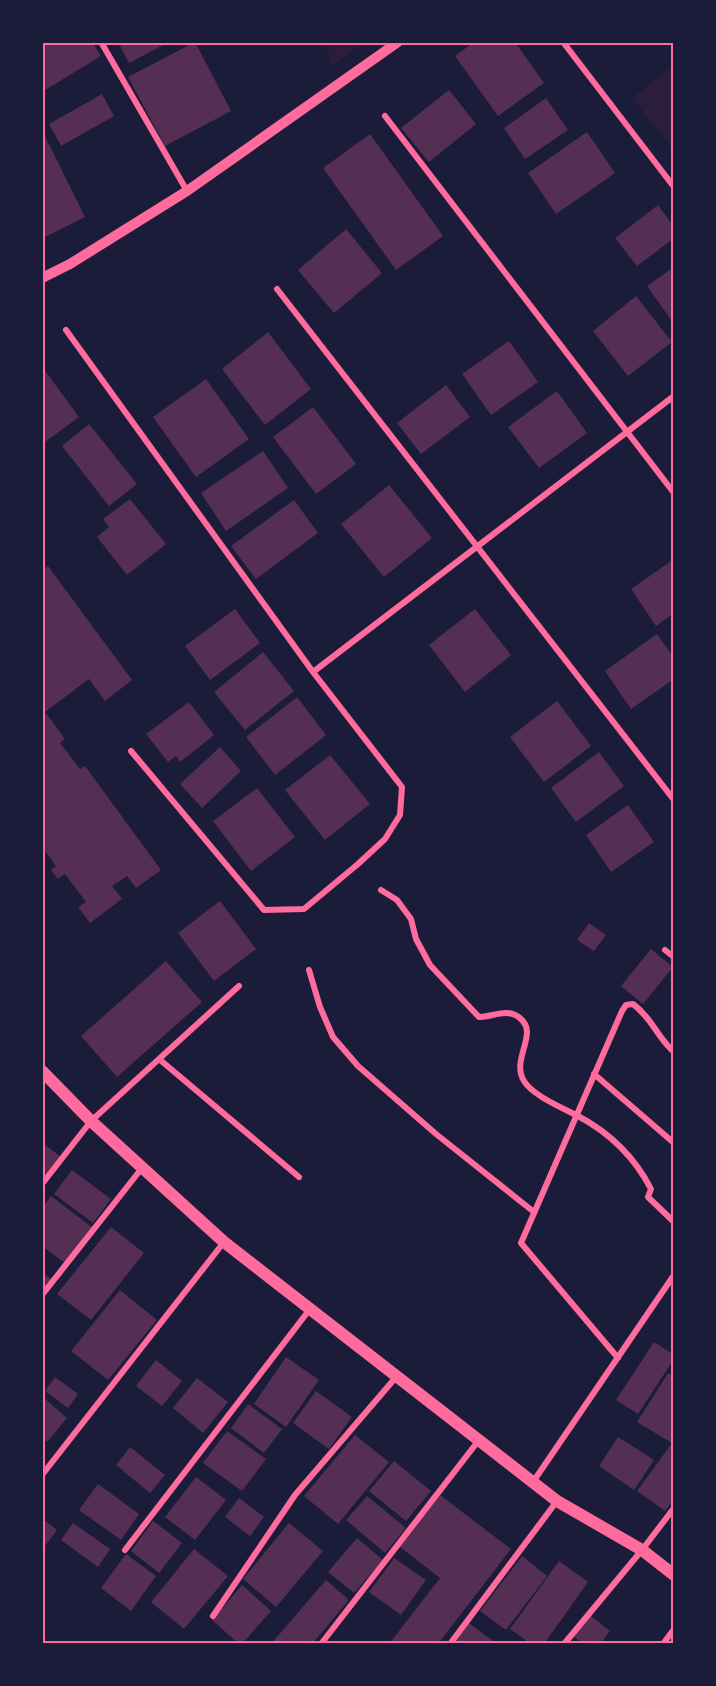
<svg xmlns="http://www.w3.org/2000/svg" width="716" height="1686" font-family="'Golos Text',sans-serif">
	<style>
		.green { fill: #2a1e3b }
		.building { fill: #542f53 }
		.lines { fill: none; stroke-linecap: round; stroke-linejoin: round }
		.minor { stroke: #ff6b9d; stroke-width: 6 }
		.tertiary { stroke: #ff6b9d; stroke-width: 10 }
		.secondary { stroke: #ff6b9d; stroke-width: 12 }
		.neatline { fill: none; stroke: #ff6b9d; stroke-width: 2 }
	</style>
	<rect width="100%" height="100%" fill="#1b1b3a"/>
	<path class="green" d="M324,42H365L333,65Z
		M674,64V150L632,98Z"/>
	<path class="building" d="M42,42H92L101,56L42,92Z
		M118,42H169L129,63Z
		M195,42L231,111L165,146L128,77Z
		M474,42H515L544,83L498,116L455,56Z
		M449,90L476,124L429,162L401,128Z
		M102,94L114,116L61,146L49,124Z
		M546,98L568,130L525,159L504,128Z
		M42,130L85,217L45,237L42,231Z
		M587,132L615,173L556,214L528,173Z
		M370,134L443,236L396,270L323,168Z
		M658,205L674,227V238L637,266L615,238Z
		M346,229L382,273L334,313L298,270Z
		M674,267V324L647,286Z
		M636,296L672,342L628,376L593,331Z
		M268,332L311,389L265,425L222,369Z
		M509,341L538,382L491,415L462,374Z
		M43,368L79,417L42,444V369Z
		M206,379L249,439L196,477L153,417Z
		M446,385L470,417L421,454L397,423Z
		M557,391L587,433L539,468L508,427Z
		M313,407L356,464L316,494L273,437Z
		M89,424L137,484L109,506L62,446Z
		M263,451L288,488L226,531L201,493Z
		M389,485L432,538L384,577L341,524Z
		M130,499L166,544L127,575L97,537L109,527L103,519Z
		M294,500L318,533L256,579L231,546Z
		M674,559V613L656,626L631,589Z
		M48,566L132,680L105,701L89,679L45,712L65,739L60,743L80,769L85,766L161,870L136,888L127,876L112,886L122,899L90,923L78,907L86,902L65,874L58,879L51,870L56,866L42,847V571Z
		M235,609L260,643L210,680L185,646Z
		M475,609L511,655L465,692L429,645Z
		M657,634L674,658V679L631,709L605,671Z
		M263,652L294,691L245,730L214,692Z
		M297,697L326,735L275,775L246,737Z
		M557,701L591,746L544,782L510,737Z
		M189,702L214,735L180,762L176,756L168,762L146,734Z
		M220,747L241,771L202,808L180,784Z
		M599,752L624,786L576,822L551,788Z
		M330,755L370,804L325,840L285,790Z
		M257,788L295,837L251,871L213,821Z
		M628,805L654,842L611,872L586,835Z
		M220,901L256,949L214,981L178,933Z
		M589,923L606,935L594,951L577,940Z
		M651,949L673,967L643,1004L621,986Z
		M166,961L202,1002L117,1077L81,1036Z
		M42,1143L60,1156L42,1179Z
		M72,1170L111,1199L93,1223L54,1194Z
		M51,1196L93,1228L66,1264L42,1246V1209Z
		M111,1227L144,1253L91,1320L57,1294Z
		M42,1272L55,1282L42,1299Z
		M120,1290L157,1320L108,1380L71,1351Z
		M654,1342L674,1355V1359L638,1414L616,1400Z
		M286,1357L319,1380L286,1427L254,1404Z
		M156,1360L182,1381L162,1406L136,1386Z
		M668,1373L674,1377V1499L665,1511L637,1491L672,1443L637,1422Z
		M55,1377L78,1394L68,1408L45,1391Z
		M197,1378L228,1402L203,1433L173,1408Z
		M316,1391L352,1417L329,1449L293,1423Z
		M44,1398L67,1418L47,1442L42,1438V1400Z
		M248,1404L282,1429L264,1453L231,1428Z
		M227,1431L266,1459L242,1491L203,1463Z
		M355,1435L389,1462L338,1524L304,1496Z
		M618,1437L654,1460L634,1490L599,1466Z
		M130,1447L165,1475L150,1493L116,1465Z
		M394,1461L431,1491L406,1521L369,1491Z
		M196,1477L226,1500L195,1540L165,1517Z
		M98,1484L139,1514L121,1540L79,1510Z
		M440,1495L511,1549L438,1644H389L440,1578L400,1547Z
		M367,1496L406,1528L385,1553L346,1520Z
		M239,1498L264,1517L250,1536L225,1517Z
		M42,1518L57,1530L42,1550Z
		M153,1521L182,1543L159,1573L131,1551Z
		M73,1523L110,1549L98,1567L61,1540Z
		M289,1523L323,1551L276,1607L243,1579Z
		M357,1538L383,1560L354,1593L328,1572Z
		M194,1549L228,1576L184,1629L151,1602Z
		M126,1554L156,1576L131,1611L101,1588Z
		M522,1556L547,1576L506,1630L480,1611Z
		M394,1558L426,1580L401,1615L369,1592Z
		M559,1561L588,1582L544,1644H531L510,1629Z
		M326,1580L349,1600L312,1644H271Z
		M242,1585L271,1611L242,1644H239L212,1620Z
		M590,1615L610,1631L600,1644H583L573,1636Z
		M469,1623L497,1644H454Z"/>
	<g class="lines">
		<path class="minor" d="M101,42L187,191
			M563,42L674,187
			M385,116L674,493
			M277,289L674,800
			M66,330L313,672L402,787L400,815L385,839L358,864L304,909L264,910L131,751
			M313,672L674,396
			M381,890L397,900L411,919L416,939L430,965L479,1017C488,1017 497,1013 506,1013C516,1013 527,1021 527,1032C527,1047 514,1065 524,1081C533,1096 563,1108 578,1116C610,1133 634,1156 651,1189L648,1197L674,1222
			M665,950L674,957
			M309,970L320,1007L333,1037L358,1066L436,1134L534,1212
			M159,1059L299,1177
			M594,1074L674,1143
			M42,1184L91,1121L239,986
			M42,1295L142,1168
			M618,1358L521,1243L622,1011L626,1005L633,1004C652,1018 657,1037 674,1052
			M42,1475L224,1242
			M533,1482L674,1275
			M125,1550L310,1309
			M213,1616L295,1495L397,1376
			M321,1644L479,1440
			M450,1644L557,1501
			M564,1644L642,1550L674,1508
			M663,1644L674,1629"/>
		<path class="tertiary" d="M42,278L70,264L187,191L398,42"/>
		<path class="secondary" d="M42,1071L91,1121L224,1242L557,1501L642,1550L674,1575"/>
	</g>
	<rect width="716" height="1686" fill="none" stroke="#1b1b3a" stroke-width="87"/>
	<rect x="44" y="44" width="628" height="1598" class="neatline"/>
</svg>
